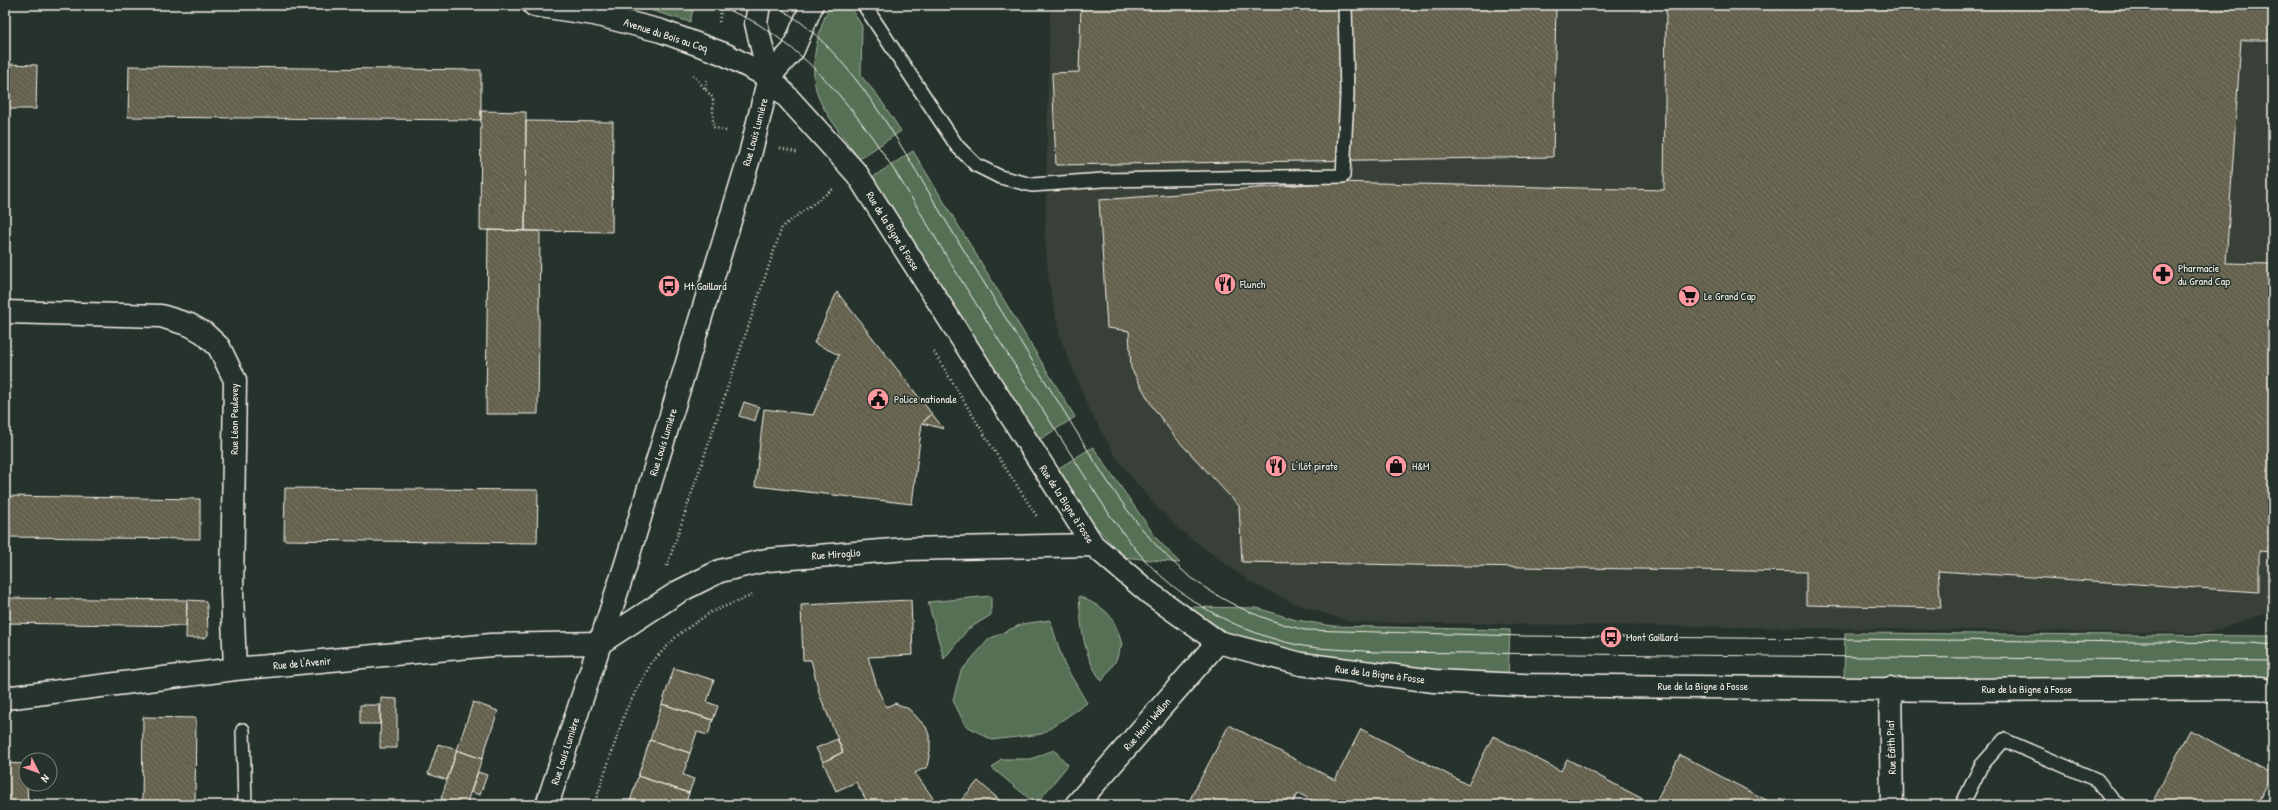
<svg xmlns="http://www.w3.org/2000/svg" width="2278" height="810" font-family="'Patrick Hand',sans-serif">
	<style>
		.built { fill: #394137 }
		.grass { fill: #556f55; stroke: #a4b09e }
		.building { fill: url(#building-back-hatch); stroke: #f4f1e8 }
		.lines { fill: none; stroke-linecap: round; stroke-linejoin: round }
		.lane-casing { stroke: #f4f1e8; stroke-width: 16 }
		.street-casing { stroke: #f4f1e8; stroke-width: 25 }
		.secondary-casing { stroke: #f4f1e8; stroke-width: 25 }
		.path { stroke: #f4f1e8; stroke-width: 2.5; stroke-dasharray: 1 3; stroke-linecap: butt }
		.lane { stroke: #26332d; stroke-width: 13 }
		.street { stroke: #26332d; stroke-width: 22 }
		.secondary { stroke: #26332d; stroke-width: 22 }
		.tram { stroke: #f4f1e8; stroke-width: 1 }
		.labels { text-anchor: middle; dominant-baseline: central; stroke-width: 3; stroke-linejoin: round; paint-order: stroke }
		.street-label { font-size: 11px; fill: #f4f1e8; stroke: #26332d }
		.poi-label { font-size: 11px; fill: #f4f1e8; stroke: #26332d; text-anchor: start }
	</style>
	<defs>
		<pattern id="building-back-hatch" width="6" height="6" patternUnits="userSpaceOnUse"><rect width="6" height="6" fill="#64614e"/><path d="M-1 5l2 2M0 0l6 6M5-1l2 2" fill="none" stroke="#7b7868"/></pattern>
	</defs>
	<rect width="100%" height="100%" fill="#26332d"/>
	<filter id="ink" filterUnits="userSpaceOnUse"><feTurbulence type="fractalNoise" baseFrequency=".025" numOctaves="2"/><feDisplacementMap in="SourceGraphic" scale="8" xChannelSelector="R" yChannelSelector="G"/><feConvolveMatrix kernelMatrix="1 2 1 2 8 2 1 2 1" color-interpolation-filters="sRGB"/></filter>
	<g filter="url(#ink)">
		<path class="built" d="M1050,5H2273V607L2266,613L2208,633L1351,622L1296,604L1250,582L1180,530L1150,500L1117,459L1088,407L1060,337L1049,283L1045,238Z"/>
		<path class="grass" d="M633,5H694L690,22Z
			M830,5H849L862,26L861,76L878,96L901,131L859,159C847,141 831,122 821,103C806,74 817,32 830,5Z
			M913,151L1075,417L1036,442L871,178Z
			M1093,447L1157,539L1180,563L1123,557L1084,513L1054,471Z
			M991,596V615L968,629L944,659L928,602Z
			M1079,596C1109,611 1112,612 1122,644L1115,662L1102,681C1083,657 1081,626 1079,596Z
			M1188,607L1257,608L1296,620L1333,626L1510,630L1508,678L1306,657L1234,637Z
			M1050,620L1064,664L1087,703L1042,734L992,740L965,725L953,700L961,671L989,639L1022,624Z
			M1845,633L2273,636V682L1906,681L1844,678Z
			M1054,750L1068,765L1036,804L992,768L1001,759H1031Z"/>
		<path class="building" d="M1081,5H1556L1553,157L1056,165L1052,73L1079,72Z
			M1666,5H2273V40H2241L2226,263L2273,264V552L2259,551V592L1938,571L1941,608L1806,605V572L1242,562L1239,506L1175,437L1152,406L1131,368L1129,331L1107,328L1099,200L1336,182L1664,190Z
			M5,64L37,65L36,109H5Z
			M129,66L481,70V120L128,117Z
			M481,111L526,112L525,231L480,230Z
			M526,121L613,122L612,232L525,231Z
			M488,230L540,231L538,414H486Z
			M837,292L932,414L922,423L912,504L755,486L764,409L813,415L839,355L814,343Z
			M744,402L759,407L755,421L739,416Z
			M932,414L944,429L922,423Z
			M285,488L538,490L537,543L284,540Z
			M5,496L200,499V539L5,537Z
			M5,598L187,600L186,626L5,623Z
			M187,600L205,601L207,605L208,635L205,638H186Z
			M911,600L913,655L868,657L878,690L886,707L895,703L909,709L926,727L930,738V751L927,767L915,773L938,805H869L856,782L836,791L823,762L843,752L820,696L811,660H803L801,605Z
			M674,668L714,680L707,702L718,706L713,720L662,704Z
			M381,698L397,699V748H380Z
			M473,702L498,711L482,759L457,750Z
			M662,704L713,720L708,735L697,732L690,753L650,740Z
			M360,705H380V724H360Z
			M143,717L196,718L195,805H142Z
			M1229,725L1335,780L1361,729L1468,785L1493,736L1561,771L1567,759L1654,805L1680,755L1772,803L1771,805H1444L1430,798L1427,805H1321L1298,793L1291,805H1202L1190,799Z
			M2190,730L2273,774L2256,805H2151Z
			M837,739L843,752L823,762L816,748Z
			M650,740L690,753L683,775L694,779L689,793L638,776Z
			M438,744L457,750L447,780L428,774Z
			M457,750L482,759L466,805L441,799Z
			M5,763L26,764L28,805H5Z
			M478,772L487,775L480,795L471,792Z
			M638,776L689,793L685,805H629Z
			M978,781L1005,805H957Z"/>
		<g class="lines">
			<g class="lane-casing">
				<path id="lane" d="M864,5L957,146L976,165L1000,177L1032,185L1103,180L1343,176L1347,94L1345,5
					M243,730L245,805
					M1962,805L1981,766L2004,740L2097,780L2113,801L2119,805"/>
			</g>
			<g class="street-casing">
				<path id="street" d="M5,312L161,316L190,325L204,333L219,347L235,380L232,593L235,669
					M1890,688L1892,805
					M5,698L235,669L491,645L600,643
					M1076,805L1218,642"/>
			</g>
			<g class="secondary-casing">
				<path id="secondary" d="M534,5L594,14L661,31L724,54L769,77L857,174L1093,545L1148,592L1218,642L1301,664L1434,681L1522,685L1948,690L2261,688L2273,691
					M769,77L793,50L812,5
					M600,643L680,591L720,571L767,560L906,549L1093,545
					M547,805L625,567L750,155L769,77L756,23L759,5"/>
			</g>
			<path class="path" d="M719,22L722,5
				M693,75L713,98V127L726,131
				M705,89L707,78
				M780,148L799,153
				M934,352L995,452L1038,518
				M667,566L782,227L833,189
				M594,805L626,710L651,663L679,634L711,612L753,595"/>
			<use href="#lane" class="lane"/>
			<use href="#street" class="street"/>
			<use href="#secondary" class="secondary"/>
			<path class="tram" d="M716,5C729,11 745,16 758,24C853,83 904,188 961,280C1011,359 1060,438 1111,517C1122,531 1133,547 1145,560C1185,603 1241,633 1298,645C1322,650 1349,649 1374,652L2273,661
				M775,5C784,11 794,17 803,24C862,72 905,153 944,218C983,281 1022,345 1062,408C1128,516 1173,599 1305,630L1524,636L2251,643L2273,645"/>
		</g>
	</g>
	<defs>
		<g id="pharmacy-disc" transform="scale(1.15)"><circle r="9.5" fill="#ff9aa2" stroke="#26332d"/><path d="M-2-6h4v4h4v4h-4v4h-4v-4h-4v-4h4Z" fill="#111"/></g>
		<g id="restaurant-disc" transform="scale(1.15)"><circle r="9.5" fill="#ff9aa2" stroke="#26332d"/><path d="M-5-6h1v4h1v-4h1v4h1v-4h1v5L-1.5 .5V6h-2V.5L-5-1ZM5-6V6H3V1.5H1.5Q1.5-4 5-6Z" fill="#111"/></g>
		<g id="bus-disc" transform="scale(1.15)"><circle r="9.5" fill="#ff9aa2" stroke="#26332d"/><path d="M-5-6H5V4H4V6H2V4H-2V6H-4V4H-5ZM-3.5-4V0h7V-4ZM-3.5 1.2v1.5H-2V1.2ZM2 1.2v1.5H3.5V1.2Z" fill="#111"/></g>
		<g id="supermarket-disc" transform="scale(1.15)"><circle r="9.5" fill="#ff9aa2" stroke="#26332d"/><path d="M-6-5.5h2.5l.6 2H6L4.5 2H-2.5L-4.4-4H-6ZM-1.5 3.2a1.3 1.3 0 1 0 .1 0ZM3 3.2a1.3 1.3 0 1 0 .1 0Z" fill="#111"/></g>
		<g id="civic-disc" transform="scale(1.15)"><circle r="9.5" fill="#ff9aa2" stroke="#26332d"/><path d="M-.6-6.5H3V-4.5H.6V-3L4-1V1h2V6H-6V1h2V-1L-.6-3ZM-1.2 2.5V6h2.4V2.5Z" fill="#111"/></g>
		<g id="shop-disc" transform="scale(1.15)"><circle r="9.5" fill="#ff9aa2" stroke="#26332d"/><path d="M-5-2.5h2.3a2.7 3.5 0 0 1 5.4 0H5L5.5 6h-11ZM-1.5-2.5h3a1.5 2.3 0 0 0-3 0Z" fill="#111"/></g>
	</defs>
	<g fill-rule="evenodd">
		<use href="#pharmacy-disc" x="2163" y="274"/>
		<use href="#restaurant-disc" x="1225" y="284"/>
		<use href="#bus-disc" x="669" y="286"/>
		<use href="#supermarket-disc" x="1689" y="296"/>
		<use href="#civic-disc" x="878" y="399"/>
		<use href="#restaurant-disc" x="1276" y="466"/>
		<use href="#shop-disc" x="1396" y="466"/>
		<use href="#bus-disc" x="1611" y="637"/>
	</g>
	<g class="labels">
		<g class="street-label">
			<text transform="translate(666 35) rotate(18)">Avenue du Bois au Coq</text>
			<text transform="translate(755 132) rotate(-75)">Rue Louis Lumière</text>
			<text transform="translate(893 231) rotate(58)">Rue de la Bigne à Fosse</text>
			<text transform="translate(234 419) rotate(-90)">Rue Léon Peulevey</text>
			<text transform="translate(663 442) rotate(-73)">Rue Louis Lumière</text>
			<text transform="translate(1067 504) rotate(57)">Rue de la Bigne à Fosse</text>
			<text transform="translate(836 554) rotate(-4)">Rue Miroglio</text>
			<text transform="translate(302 663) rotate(-5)">Rue de l'Avenir</text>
			<text transform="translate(1380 674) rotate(7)">Rue de la Bigne à Fosse</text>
			<text x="1703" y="686">Rue de la Bigne à Fosse</text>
			<text x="2027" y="689">Rue de la Bigne à Fosse</text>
			<text transform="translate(1147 724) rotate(-49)">Rue Henri Wallon</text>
			<text transform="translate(1891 747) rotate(-92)">Rue Édith Piaf</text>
			<text transform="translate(565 751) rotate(-72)">Rue Louis Lumière</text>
		</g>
		<g class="poi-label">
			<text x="2178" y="268">Pharmacie<tspan x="2178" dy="13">du Grand Cap</tspan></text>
			<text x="1240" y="284">Flunch</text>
			<text x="684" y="286">Mt Gaillard</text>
			<text x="1704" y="296">Le Grand Cap</text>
			<text x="894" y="399">Police nationale</text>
			<text x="1292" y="466">L'Ilôt pirate</text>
			<text x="1412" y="466">H&amp;M</text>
			<text x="1626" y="637">Mont Gaillard</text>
		</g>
	</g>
	<rect width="2278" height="810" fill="none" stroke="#26332d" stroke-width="20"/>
	<rect x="10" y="10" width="2258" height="790" fill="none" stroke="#f4f1e8" stroke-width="1.5" filter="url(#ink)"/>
	<g transform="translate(38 772) rotate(132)"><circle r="19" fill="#26332d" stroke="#787f78"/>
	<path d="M0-3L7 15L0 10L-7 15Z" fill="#ff9aa2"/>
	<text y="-6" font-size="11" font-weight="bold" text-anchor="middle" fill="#f4f1e8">N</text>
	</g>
</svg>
